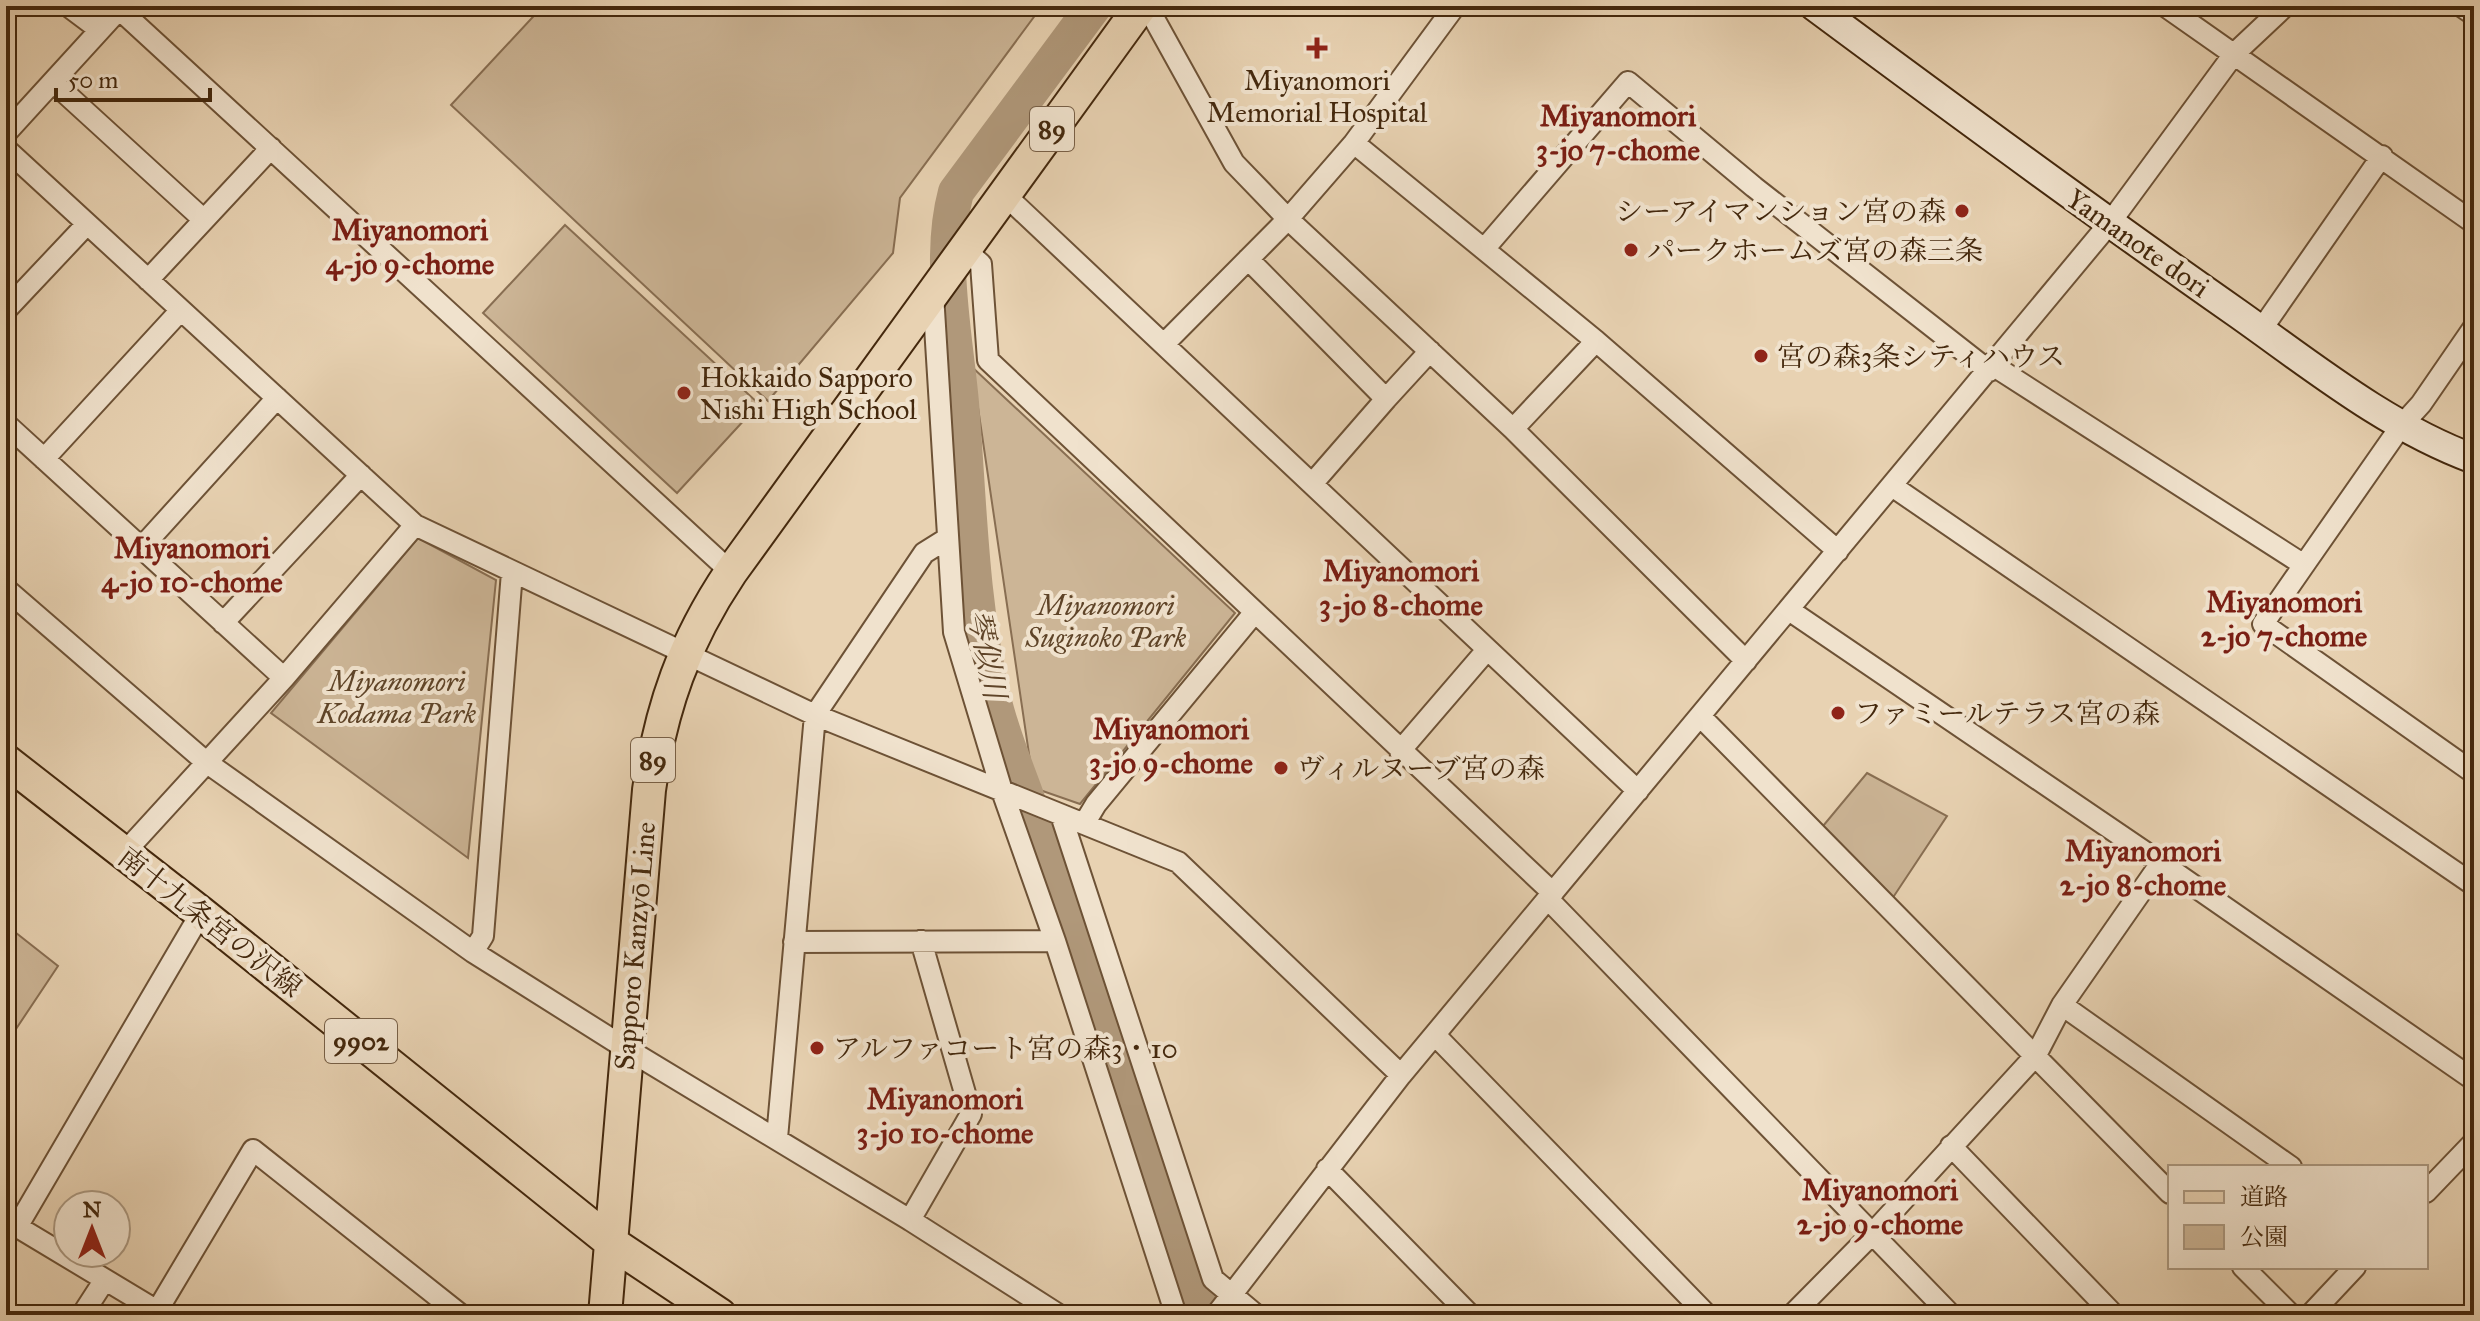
<svg xmlns="http://www.w3.org/2000/svg" width="2480" height="1321" font-family="'IM FELL Great Primer','Noto Serif JP',serif">
	<style>
		.green { fill: #ccb596; stroke: #886e52; stroke-width: 2 }
		.lines { fill: none; stroke-linecap: round; stroke-linejoin: round }
		.river { stroke: #b0987a; stroke-width: 36 }
		.minor-casing { stroke: #6d5236; stroke-width: 24 }
		.secondary-casing { stroke: #44280d; stroke-width: 32 }
		.primary-casing { stroke: #44280d; stroke-width: 36 }
		.minor { stroke: #f0e2cd; stroke-width: 20 }
		.secondary { stroke: #f0e2cd; stroke-width: 28 }
		.primary { stroke: #e8d2b2; stroke-width: 32 }
		.poi-dot { fill: #8f2418; stroke: #f0e2cd; stroke-width: 3 }
		.labels { text-anchor: middle; dominant-baseline: central; stroke-width: 8; stroke-linejoin: round; paint-order: stroke }
		.shield { fill: #f0e2cd; stroke: #786047; stroke-width: 2 }
		.shield-label { font-size: 26px; font-weight: bold; fill: #44280d }
		.poi-label { font-size: 28px; fill: #44280d; stroke: #f0e2cd; text-anchor: start }
		.street-label { font-size: 28px; fill: #44280d; stroke: #f0e2cd }
		.park-label { font-size: 28px; font-style: italic; fill: #5f4428; stroke: #f0e2cd }
		.neighbourhood-label { font-size: 30px; font-weight: bold; fill: #7a1f14; stroke: #f0e2cd }
		.water-label { font-size: 30px; font-style: italic; fill: #5f4428; stroke: #f0e2cd }
	</style>
	<rect width="100%" height="100%" fill="#e8d2b2"/>
	<filter id="stains"><feTurbulence type="fractalNoise" baseFrequency=".0025" numOctaves="4"/><feColorMatrix values="0 0 0 0 .2 0 0 0 0 .09 0 0 0 0 .02 0 0 0 .5 -.17"/></filter>
	<radialGradient id="worn" r=".72"><stop offset=".6" stop-color="#630" stop-opacity="0"/><stop offset="1" stop-color="#630" stop-opacity=".3"/></radialGradient>
	<path class="green" d="M543,6H1042L900,198L893,253L768,401L451,105Z
		M565,225L759,404L677,493L483,313Z
		M972,367L1235,613L1080,804L1034,788Z
		M418,538L496,580L468,858L271,713Z
		M1867,773L1947,816L1892,899L1823,826Z
		M6,925L58,966L6,1044Z"/>
	<g class="lines">
		<path class="river" d="M1094,6L956,192C938,259 955,335 961,403C969,501 970,601 993,698C1005,751 1032,800 1043,853L1204,1315"/>
		<g class="minor-casing">
			<path id="minor" d="M68,6L100,30
				M1147,6L1234,163L1288,219L1513,429L1746,661
				M2165,6L2474,223
				M2461,6L2474,15
				M119,9L731,572
				M53,82L204,220
				M6,133L122,6
				M1354,143L1596,341L1838,551
				M6,149L415,525L815,715L1178,862L1401,1075
				M1005,195L1638,791
				M1485,248L1628,82L1754,187L1989,371
				M965,250L981,264L988,360L1553,893
				M1248,259L1386,399L1312,484
				M148,280L271,148
				M933,294L954,632L1002,791L1055,941L1176,1315
				M6,310L87,224
				M2261,330L2382,156
				M1164,344L1288,219L1354,143L1455,6
				M1994,366L2304,565L2263,624L2474,773
				M1386,399L1430,351
				M6,424L284,678
				M1513,429L1596,341
				M44,459L181,310
				M1892,486L2474,885
				M142,547L277,398
				M2304,565L2401,426L2421,404L2474,327
				M6,589L206,762L473,952L627,1049L910,1220L1059,1315
				M1789,610L2161,863L2474,1080
				M223,623L361,475
				M1700,716L2170,1193
				M1400,751L1486,651
				M1061,815L1213,1279L1256,1315
				M1084,824L1096,804L1255,612
				M124,853L284,678L415,525
				M1548,899L1951,1315
				M794,942L1055,941
				M473,952L483,936L512,572
				M2062,1005L2291,1167
				M1435,1035L1707,1315
				M777,1138L815,715L924,553L948,538
				M1951,1146L2114,1315
				M1327,1169L1470,1315
				M2426,1192L2474,1142
				M6,1220L164,1315
				M910,1220L971,1114L921,941
				M17,1227L201,913
				M2243,1267L2291,1315
				M157,1311L253,1150L461,1315
				M82,1315L104,1281
				M1216,1315L1401,1075L2109,224L2234,54L2285,6
				M1792,1315L1872,1234L2036,1055L2062,1005L2161,863
				M2310,1315L2355,1267"/>
		</g>
		<g class="secondary-casing">
			<path id="secondary" d="M1814,6C1954,110 2094,213 2237,313C2312,366 2387,427 2474,459"/>
		</g>
		<g class="primary-casing">
			<path id="primary" d="M6,761L201,913L612,1243L720,1315
				M605,1315L649,790C661,707 684,642 731,572L1141,6"/>
		</g>
		<use href="#minor" class="minor"/>
		<use href="#secondary" class="secondary"/>
		<use href="#primary" class="primary"/>
	</g>
	<g class="poi-dot">
		<path d="M1313 36h8v8h8v8h-8v8h-8v-8h-8v-8h8z"/>
		<circle cx="1962" cy="211" r="8"/>
		<circle cx="1631" cy="250" r="8"/>
		<circle cx="1761" cy="356" r="8"/>
		<circle cx="684" cy="393" r="8"/>
		<circle cx="1838" cy="713" r="8"/>
		<circle cx="1281" cy="768" r="8"/>
		<circle cx="817" cy="1048" r="8"/>
	</g>
	<g class="labels">
		<g class="shield">
			<rect x="1030" y="107" width="44" height="44" rx="6"/>
			<rect x="631" y="738" width="44" height="44" rx="6"/>
			<rect x="325" y="1019" width="72" height="44" rx="6"/>
		</g>
		<g class="shield-label">
			<text x="1052" y="129">89</text>
			<text x="653" y="760">89</text>
			<text x="361" y="1041">9902</text>
		</g>
		<g class="poi-label">
			<text x="1317" y="80" text-anchor="middle">Miyanomori<tspan x="1317" dy="32">Memorial Hospital</tspan></text>
			<text x="1946" y="211" text-anchor="end">シーアイマンション宮の森</text>
			<text x="1647" y="250">パークホームズ宮の森三条</text>
			<text x="1777" y="356">宮の森3条シティハウス</text>
			<text x="700" y="377">Hokkaido Sapporo<tspan x="700" dy="32">Nishi High School</tspan></text>
			<text x="1854" y="713">ファミールテラス宮の森</text>
			<text x="1297" y="768">ヴィルヌーブ宮の森</text>
			<text x="833" y="1048">アルファコート宮の森3・10</text>
		</g>
		<g class="street-label">
			<text transform="translate(2138 243) rotate(35)">Yamanote dori</text>
			<text transform="translate(210 922) rotate(38)">南十九条宮の沢線</text>
			<text transform="translate(635 946) rotate(-85)">Sapporo Kanzyō Line</text>
		</g>
		<g class="park-label">
			<text x="1106" y="605">Miyanomori<tspan x="1106" dy="32">Suginoko Park</tspan></text>
			<text x="397" y="681">Miyanomori<tspan x="397" dy="32">Kodama Park</tspan></text>
		</g>
		<g class="neighbourhood-label">
			<text x="1618" y="116">Miyanomori<tspan x="1618" dy="34">3-jo 7-chome</tspan></text>
			<text x="410" y="230">Miyanomori<tspan x="410" dy="34">4-jo 9-chome</tspan></text>
			<text x="192" y="548">Miyanomori<tspan x="192" dy="34">4-jo 10-chome</tspan></text>
			<text x="1401" y="571">Miyanomori<tspan x="1401" dy="34">3-jo 8-chome</tspan></text>
			<text x="2284" y="602">Miyanomori<tspan x="2284" dy="34">2-jo 7-chome</tspan></text>
			<text x="1171" y="729">Miyanomori<tspan x="1171" dy="34">3-jo 9-chome</tspan></text>
			<text x="2143" y="851">Miyanomori<tspan x="2143" dy="34">2-jo 8-chome</tspan></text>
			<text x="945" y="1099">Miyanomori<tspan x="945" dy="34">3-jo 10-chome</tspan></text>
			<text x="1880" y="1190">Miyanomori<tspan x="1880" dy="34">2-jo 9-chome</tspan></text>
		</g>
		<g class="water-label">
			<text transform="translate(987 654) rotate(79)">琴似川</text>
		</g>
	</g>
	<rect width="2480" height="1321" fill="none" stroke="#e8d2b2" stroke-width="32"/>
	<rect x="8" y="8" width="2464" height="1305" fill="none" stroke="#44280d" stroke-width="4"/>
	<rect x="16" y="16" width="2448" height="1289" fill="none" stroke="#44280d" stroke-width="2"/>
	<rect x="2168" y="1165" width="260" height="104" fill="#f0e2cd" stroke="#ab9880" stroke-width="2"/>
	<rect x="2184" y="1191" width="40" height="12" fill="#e8d2b2" stroke="#ab9880" stroke-width="2"/>
	<text x="2240" y="1205" font-size="24" fill="#44280d">道路</text>
	<rect x="2184" y="1225" width="40" height="24" fill="#ccb596" stroke="#ab9880" stroke-width="2"/>
	<text x="2240" y="1245" font-size="24" fill="#44280d">公園</text>
	<g transform="translate(92 1229)"><circle r="38" fill="#f0e2cd" stroke="#ab9880" stroke-width="2"/>
	<path d="M0-6L14 30L0 20L-14 30Z" fill="#8f2418"/>
	<text y="-12" font-size="22" font-weight="bold" text-anchor="middle" fill="#44280d">N</text>
	</g>
	<path d="M56 88v12h154v-12" fill="none" stroke="#44280d" stroke-width="4"/>
	<text x="68" y="88" font-size="24" fill="#44280d" stroke="#f0e2cd" stroke-width="6" paint-order="stroke">50 m</text>
	<rect width="100%" height="100%" filter="url(#stains)"/>
	<rect width="100%" height="100%" fill="url(#worn)"/>
</svg>
